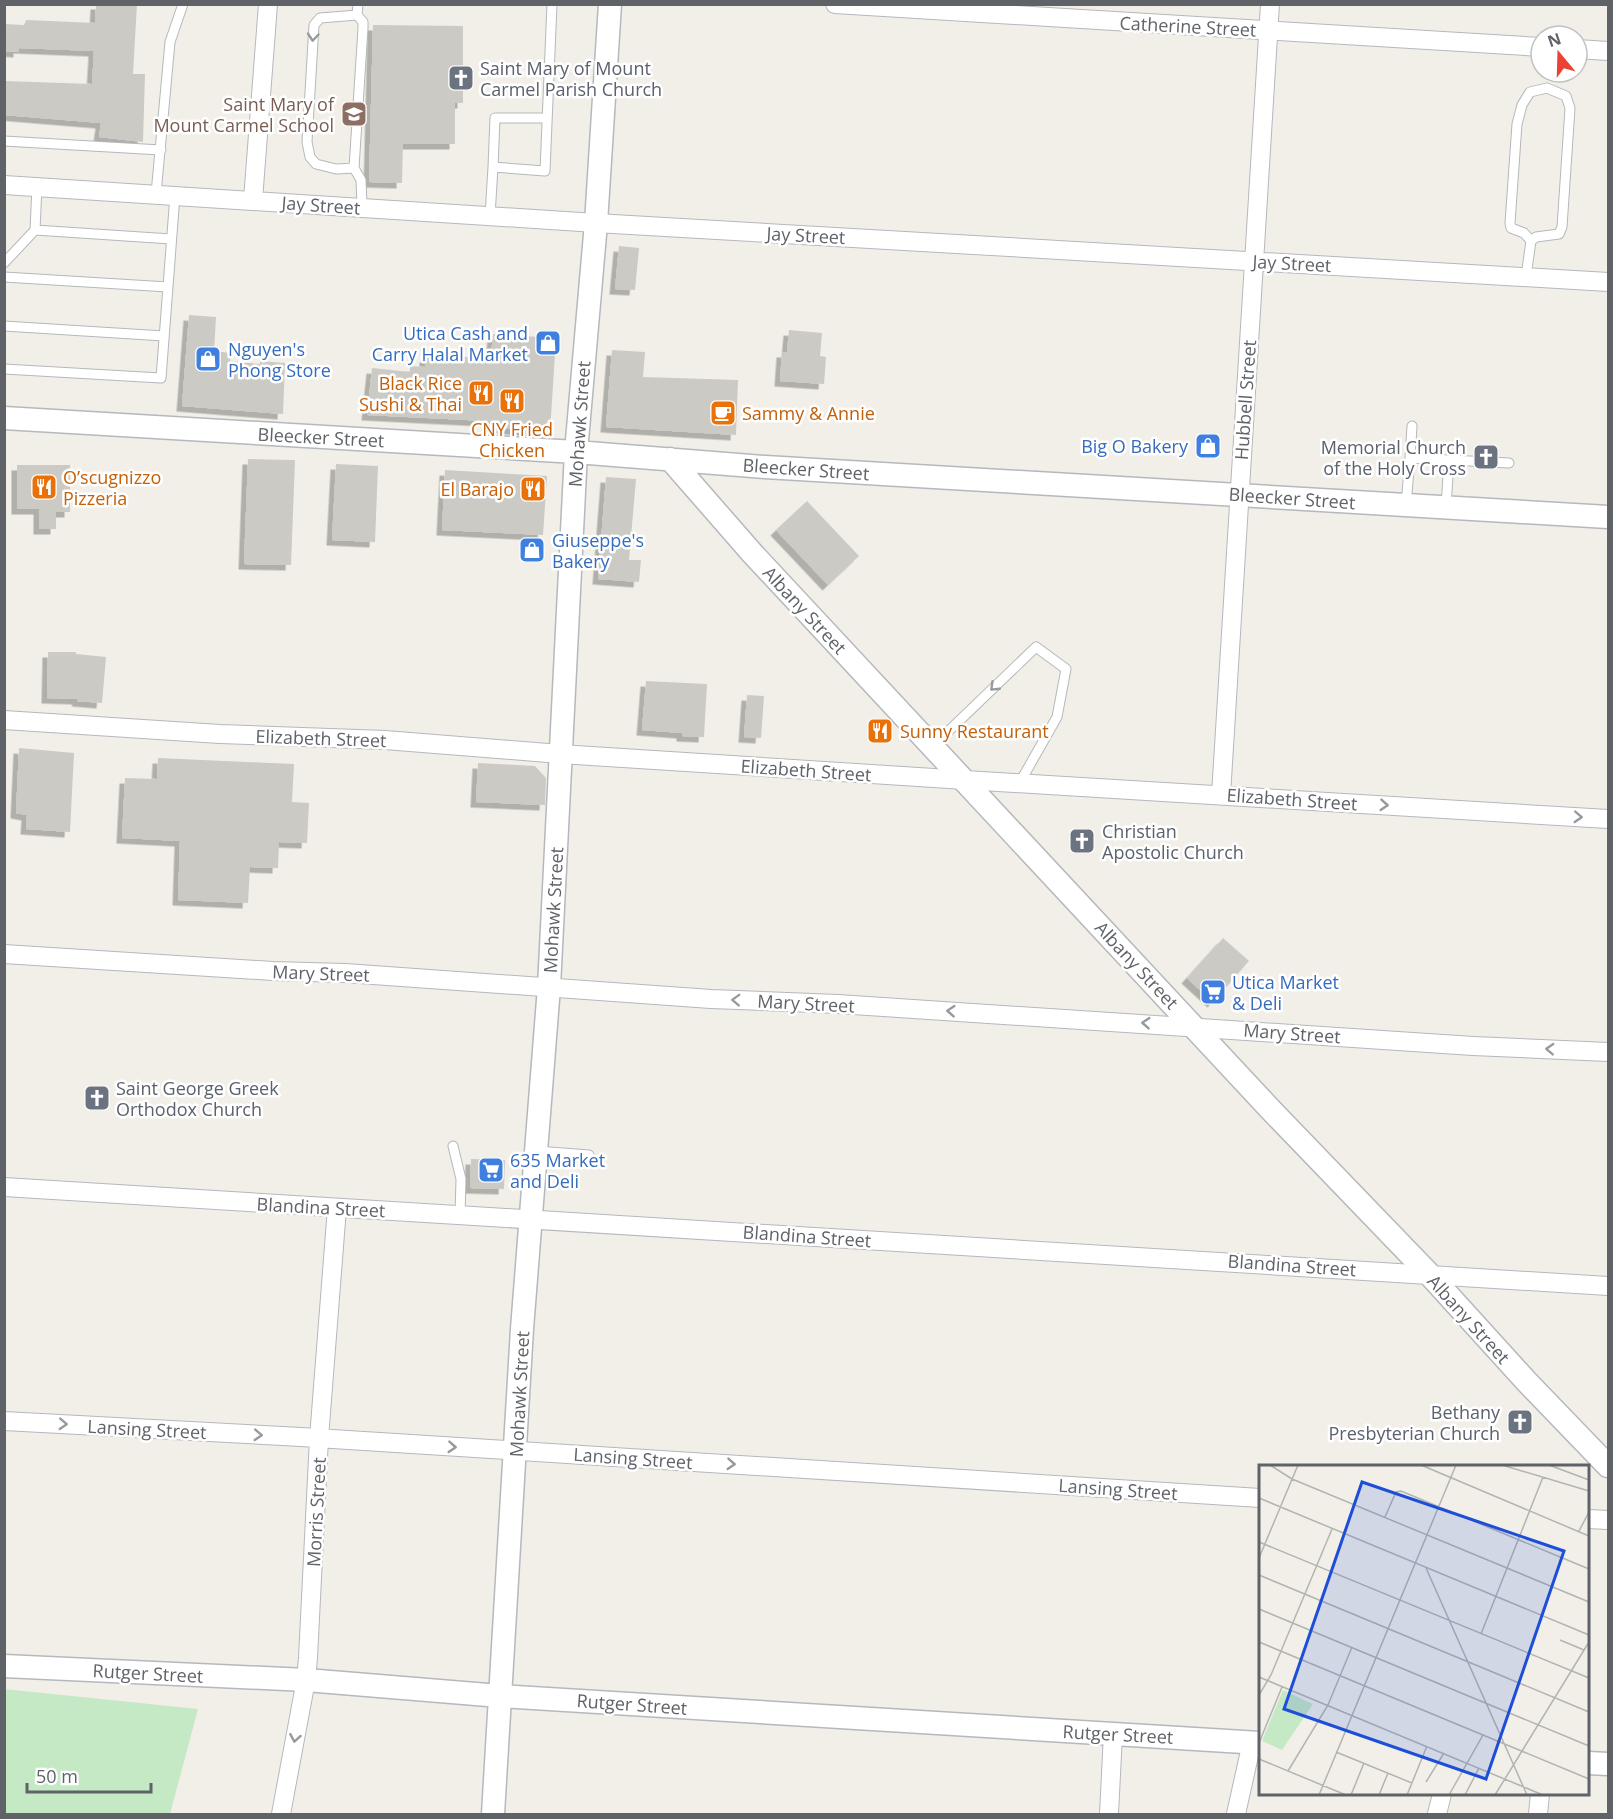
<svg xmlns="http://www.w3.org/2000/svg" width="1613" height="1819" font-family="'Open Sans',sans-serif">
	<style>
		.green { fill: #c5e8c5 }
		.building { fill: #cccac5; filter: url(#shadow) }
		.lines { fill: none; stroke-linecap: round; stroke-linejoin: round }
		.service-casing { stroke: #b5b8bc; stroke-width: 11 }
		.minor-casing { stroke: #b5b8bc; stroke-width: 20 }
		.tertiary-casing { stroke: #b5b8bc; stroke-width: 25 }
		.service { stroke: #fff; stroke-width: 9 }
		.minor { stroke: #fff; stroke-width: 18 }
		.tertiary { stroke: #fff; stroke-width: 22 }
		.oneway { stroke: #979a9d }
		.labels { text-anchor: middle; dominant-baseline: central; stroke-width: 5; stroke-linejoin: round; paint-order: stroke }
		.street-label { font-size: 18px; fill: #5f6368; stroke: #fff }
		.worship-label { font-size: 18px; fill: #5b616d; stroke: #fff; text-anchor: start }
		.education-label { font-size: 18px; fill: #785e54; stroke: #fff; text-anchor: end }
		.shop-label { font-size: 18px; fill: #366cbe; stroke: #fff; text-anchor: start }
		.food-label { font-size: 18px; fill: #c56008; stroke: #fff; text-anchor: start }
		.inset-road { fill: none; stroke: #b3b3b1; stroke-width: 1.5 }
		.view { fill: #1d4ed8; fill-opacity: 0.15; stroke: #1d4ed8; stroke-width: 3 }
		.inset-edge { fill: none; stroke: #5f6368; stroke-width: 3 }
	</style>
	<defs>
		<filter id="shadow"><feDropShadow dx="-5.5" dy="5.5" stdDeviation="0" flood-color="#0004"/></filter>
	</defs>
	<rect width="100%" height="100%" fill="#f1efe8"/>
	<path class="green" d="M4,1689L198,1709L170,1814H5Z"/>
	<path class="building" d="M96,4H137L133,74H145L143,142L99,137L101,123L4,115V81L92,84L94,51L19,48V52L4,51V24L24,25L26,20L95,23Z
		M373,25L463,26V103H455V144H403L402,183L369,182Z
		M619,246L639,248L635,290L615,289Z
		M189,315L216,317L214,351L231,353L230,361L260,364V361L285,363L283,414L182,406Z
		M789,330L822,333L820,356L826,357L824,384L780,381L782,352H787Z
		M493,334L556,338L550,432L487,427V421L367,415L372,368L410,372V366L425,367V357H491Z
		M612,350L645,352L643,377L738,380L736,435L606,427Z
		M248,459L295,460L291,565L244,564Z
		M336,464L378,466L375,542L332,540Z
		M17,465H70V512H56V529H39V509H17Z
		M445,470L547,476L543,535L442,530Z
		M606,477L636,479L629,560H641L639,582L598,579Z
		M807,501L859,556L828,585L776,530Z
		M48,652H76V654L106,657L102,703L77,701L78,699L47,698Z
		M646,681L707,684L704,737L682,736V733L642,730Z
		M747,695L764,696L761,738L744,737Z
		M19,748L74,753L70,832L26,829L27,815L16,813Z
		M158,758L294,764L292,802L309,803L307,843L279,842L278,868L250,867L248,903L178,900L180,841L122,838L125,778L157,779Z
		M478,763L535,766L546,778L545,805L476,802Z
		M1223,938L1249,961L1213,1002L1187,978Z
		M471,1159L505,1160L504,1189L470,1188Z"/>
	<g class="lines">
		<g class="service-casing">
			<path id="service" d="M358,4L357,15L363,22V28L354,168L361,180L362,207
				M547,118H495L493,167L545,171L552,4
				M4,141L161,150
				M354,168L336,169L316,164L310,157L307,142L314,25L320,18L357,15
				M37,186L35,230L171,239
				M156,194L170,42L183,4
				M490,216L493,167
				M4,263L35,230
				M1526,276L1531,241L1536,237L1559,234L1562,227L1570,108L1566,96L1547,88L1530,92L1522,105L1517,124L1510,223L1511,228L1524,233L1531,241
				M4,277L168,287
				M4,326L164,336
				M4,369L161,378L175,195
				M1410,458L1412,426
				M1406,505L1410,458L1509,463
				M1446,507L1449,460
				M933,746L1036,647L1066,669L1057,717L1019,784
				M453,1146L461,1179L460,1215
				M537,1151L589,1155"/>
		</g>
		<g class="minor-casing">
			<path id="minor" d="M835,4L1541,47
				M1577,49L1608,51
				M4,185L596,223L1608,282
				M253,200L268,4
				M4,720L220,734L385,740L560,754L965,780L1608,819
				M1221,795L1270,4
				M4,954L273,971L345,973L711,999L838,1004L1473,1046L1608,1052
				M4,1187L1608,1286
				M4,1421L301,1437L1260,1498
				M1588,1519L1608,1520
				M281,1814L306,1680L308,1658L319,1438L337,1208
				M1109,1814L1113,1734
				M1236,1814L1252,1742
				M1437,1814L1442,1794
				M1538,1814L1540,1794"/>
		</g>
		<g class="tertiary-casing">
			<path id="tertiary" d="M4,418L576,452L765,467L1608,517
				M670,459L752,553L1270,1109L1429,1274L1527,1382L1608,1466
				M4,1666L306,1680L500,1696L1260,1743
				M1588,1763L1608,1764
				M493,1814L522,1329L549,987L576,452L596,223L610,4"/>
		</g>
		<use href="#service" class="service"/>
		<use href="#minor" class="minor"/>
		<use href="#tertiary" class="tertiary"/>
	</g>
	<defs><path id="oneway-chevron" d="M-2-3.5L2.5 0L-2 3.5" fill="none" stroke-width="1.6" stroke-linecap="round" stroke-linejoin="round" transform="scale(1.5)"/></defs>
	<g class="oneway">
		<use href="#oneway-chevron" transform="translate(313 37) rotate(95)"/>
		<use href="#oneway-chevron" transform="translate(994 687) rotate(136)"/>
		<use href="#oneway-chevron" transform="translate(1384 805) rotate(4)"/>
		<use href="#oneway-chevron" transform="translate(1578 817) rotate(3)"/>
		<use href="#oneway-chevron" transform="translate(736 1000) rotate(-178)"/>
		<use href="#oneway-chevron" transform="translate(951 1011) rotate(-176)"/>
		<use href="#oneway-chevron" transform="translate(1146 1023) rotate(-176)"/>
		<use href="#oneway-chevron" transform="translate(1550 1049) rotate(-177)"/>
		<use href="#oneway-chevron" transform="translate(63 1424) rotate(3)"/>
		<use href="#oneway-chevron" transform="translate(258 1435) rotate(3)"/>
		<use href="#oneway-chevron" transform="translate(452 1447) rotate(4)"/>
		<use href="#oneway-chevron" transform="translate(731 1464) rotate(4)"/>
		<use href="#oneway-chevron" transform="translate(295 1738) rotate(100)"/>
	</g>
	<defs>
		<g id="church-square" transform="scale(1.35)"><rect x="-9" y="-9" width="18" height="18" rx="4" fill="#6b7280" stroke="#fff"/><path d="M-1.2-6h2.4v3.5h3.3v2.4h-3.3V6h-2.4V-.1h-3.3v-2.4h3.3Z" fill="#fff"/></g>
		<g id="school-square" transform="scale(1.35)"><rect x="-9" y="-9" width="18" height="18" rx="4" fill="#8d6e63" stroke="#fff"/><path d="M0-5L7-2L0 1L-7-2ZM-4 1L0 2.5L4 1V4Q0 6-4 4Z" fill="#fff"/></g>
		<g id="shop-square" transform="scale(1.35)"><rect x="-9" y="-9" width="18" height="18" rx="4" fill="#3f7fe0" stroke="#fff"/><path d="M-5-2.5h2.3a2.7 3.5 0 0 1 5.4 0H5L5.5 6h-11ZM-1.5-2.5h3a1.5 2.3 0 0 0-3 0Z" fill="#fff"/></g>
		<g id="restaurant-square" transform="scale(1.35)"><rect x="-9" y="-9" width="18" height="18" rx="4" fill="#e8710a" stroke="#fff"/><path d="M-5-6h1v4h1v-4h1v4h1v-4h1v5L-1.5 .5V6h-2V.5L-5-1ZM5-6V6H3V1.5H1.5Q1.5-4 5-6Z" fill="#fff"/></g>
		<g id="cafe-square" transform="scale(1.35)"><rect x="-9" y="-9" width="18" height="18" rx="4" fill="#e8710a" stroke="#fff"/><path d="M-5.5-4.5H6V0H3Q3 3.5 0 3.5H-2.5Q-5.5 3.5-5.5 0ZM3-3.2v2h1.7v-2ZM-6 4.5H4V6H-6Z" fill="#fff"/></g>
		<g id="supermarket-square" transform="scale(1.35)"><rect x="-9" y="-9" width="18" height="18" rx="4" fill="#3f7fe0" stroke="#fff"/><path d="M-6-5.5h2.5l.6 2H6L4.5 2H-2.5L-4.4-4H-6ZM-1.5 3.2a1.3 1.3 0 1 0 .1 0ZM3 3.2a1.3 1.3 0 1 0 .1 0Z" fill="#fff"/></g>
	</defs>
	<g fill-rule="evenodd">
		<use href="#church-square" x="461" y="78"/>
		<use href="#school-square" x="354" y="114"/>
		<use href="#shop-square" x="548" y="343"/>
		<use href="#shop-square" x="208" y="359"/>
		<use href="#restaurant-square" x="481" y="393"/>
		<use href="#restaurant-square" x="512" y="401"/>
		<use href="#cafe-square" x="723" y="413"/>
		<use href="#shop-square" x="1208" y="446"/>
		<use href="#church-square" x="1486" y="457"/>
		<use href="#restaurant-square" x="44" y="487"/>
		<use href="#restaurant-square" x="533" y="489"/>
		<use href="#shop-square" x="532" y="550"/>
		<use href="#restaurant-square" x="880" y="731"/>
		<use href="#church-square" x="1082" y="841"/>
		<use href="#supermarket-square" x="1213" y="992"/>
		<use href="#church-square" x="97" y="1098"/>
		<use href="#supermarket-square" x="491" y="1170"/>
		<use href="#church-square" x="1520" y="1422"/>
	</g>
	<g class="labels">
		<g class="street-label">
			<text transform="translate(1188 26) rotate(3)">Catherine Street</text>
			<text transform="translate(321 205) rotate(4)">Jay Street</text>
			<text transform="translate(806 235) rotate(3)">Jay Street</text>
			<text transform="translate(1292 263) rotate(3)">Jay Street</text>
			<text transform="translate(1245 400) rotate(-86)">Hubbell Street</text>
			<text transform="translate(579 424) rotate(-86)">Mohawk Street</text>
			<text transform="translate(321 437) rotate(3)">Bleecker Street</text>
			<text transform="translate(806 469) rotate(4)">Bleecker Street</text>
			<text transform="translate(1292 498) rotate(4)">Bleecker Street</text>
			<text transform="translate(805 610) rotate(47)">Albany Street</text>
			<text transform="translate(321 738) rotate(2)">Elizabeth Street</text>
			<text transform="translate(806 770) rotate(4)">Elizabeth Street</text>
			<text transform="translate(1292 799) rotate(4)">Elizabeth Street</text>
			<text transform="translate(553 910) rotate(-87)">Mohawk Street</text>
			<text transform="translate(1137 965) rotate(47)">Albany Street</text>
			<text transform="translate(321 973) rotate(2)">Mary Street</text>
			<text transform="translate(806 1003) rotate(3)">Mary Street</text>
			<text transform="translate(1292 1033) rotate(4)">Mary Street</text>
			<text transform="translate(321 1207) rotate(3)">Blandina Street</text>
			<text transform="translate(807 1236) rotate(4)">Blandina Street</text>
			<text transform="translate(1292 1265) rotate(4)">Blandina Street</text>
			<text transform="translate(1469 1319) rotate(48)">Albany Street</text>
			<text transform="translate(519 1394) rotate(-87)">Mohawk Street</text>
			<text transform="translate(147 1429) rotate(3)">Lansing Street</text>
			<text transform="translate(633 1458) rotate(4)">Lansing Street</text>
			<text transform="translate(1118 1489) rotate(4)">Lansing Street</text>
			<text transform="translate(316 1512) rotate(-87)">Morris Street</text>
			<text transform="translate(148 1673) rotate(3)">Rutger Street</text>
			<text transform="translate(632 1704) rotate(4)">Rutger Street</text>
			<text transform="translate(1118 1734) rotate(3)">Rutger Street</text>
		</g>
		<g class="worship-label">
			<text x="480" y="68">Saint Mary of Mount<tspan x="480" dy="21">Carmel Parish Church</tspan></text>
			<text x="1466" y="447" text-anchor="end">Memorial Church<tspan x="1466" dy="21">of the Holy Cross</tspan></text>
			<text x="1102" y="831">Christian<tspan x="1102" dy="21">Apostolic Church</tspan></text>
			<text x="116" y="1088">Saint George Greek<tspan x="116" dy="21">Orthodox Church</tspan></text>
			<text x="1500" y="1412" text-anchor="end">Bethany<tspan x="1500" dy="21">Presbyterian Church</tspan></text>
		</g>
		<g class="education-label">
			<text x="334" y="104">Saint Mary of<tspan x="334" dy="21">Mount Carmel School</tspan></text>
		</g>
		<g class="shop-label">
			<text x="528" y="333" text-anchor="end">Utica Cash and<tspan x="528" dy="21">Carry Halal Market</tspan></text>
			<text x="228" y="349">Nguyen's<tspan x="228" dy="21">Phong Store</tspan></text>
			<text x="1188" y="446" text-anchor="end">Big O Bakery</text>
			<text x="552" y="540">Giuseppe's<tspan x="552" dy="21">Bakery</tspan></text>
			<text x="1232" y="982">Utica Market<tspan x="1232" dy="21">&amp; Deli</tspan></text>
			<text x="510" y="1160">635 Market<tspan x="510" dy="21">and Deli</tspan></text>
		</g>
		<g class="food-label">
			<text x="462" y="383" text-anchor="end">Black Rice<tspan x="462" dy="21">Sushi &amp; Thai</tspan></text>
			<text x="742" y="413">Sammy &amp; Annie</text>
			<text x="512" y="429" text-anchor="middle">CNY Fried<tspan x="512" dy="21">Chicken</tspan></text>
			<text x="63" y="477">O’scugnizzo<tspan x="63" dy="21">Pizzeria</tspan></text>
			<text x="514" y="489" text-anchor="end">El Barajo</text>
			<text x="900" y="731">Sunny Restaurant</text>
		</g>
	</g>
	<g transform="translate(1259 1465)">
		<rect width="330" height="330" fill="#f1efe8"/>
		<path d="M24,225L54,239L23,285L3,276Z" fill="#c5e8c5"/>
		<path class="inset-road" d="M11,0L33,14M162,0L330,71M243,0L330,26M290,0L330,15M33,14L330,137M0,33L330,170M126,52L137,27L142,26L330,104M320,66L330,47M0,77L330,213M0,93L39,0M167,103L268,330M0,110L330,247M0,144L330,281M222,169L284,12M301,175L325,185M0,177L330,314M0,212L284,330M0,230L12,210L73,64M0,278L23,222M77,287L153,318M0,294L87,330M29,306L69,240L93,182M167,317L185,288M60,330L197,0M92,330L105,298M120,330L129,308M148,330L168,281M190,330L224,270M206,330L220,303M236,330L330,177"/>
		<path class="view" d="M103,17L305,86L227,314L25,244Z"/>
		<rect width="330" height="330" class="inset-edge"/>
	</g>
	<rect width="1613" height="1819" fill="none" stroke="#5f6368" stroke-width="12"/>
	<g transform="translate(1559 54) rotate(341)"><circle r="28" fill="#ffffff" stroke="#bfc1c3" stroke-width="1.5"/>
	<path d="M0-4.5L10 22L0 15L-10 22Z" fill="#ea4335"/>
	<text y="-9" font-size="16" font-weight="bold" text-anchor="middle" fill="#5f6368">N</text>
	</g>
	<path d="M27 1783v9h124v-9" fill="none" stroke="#5f6368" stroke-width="3"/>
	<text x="36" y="1783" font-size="18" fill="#5f6368" stroke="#ffffff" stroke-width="4.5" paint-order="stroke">50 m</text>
</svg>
